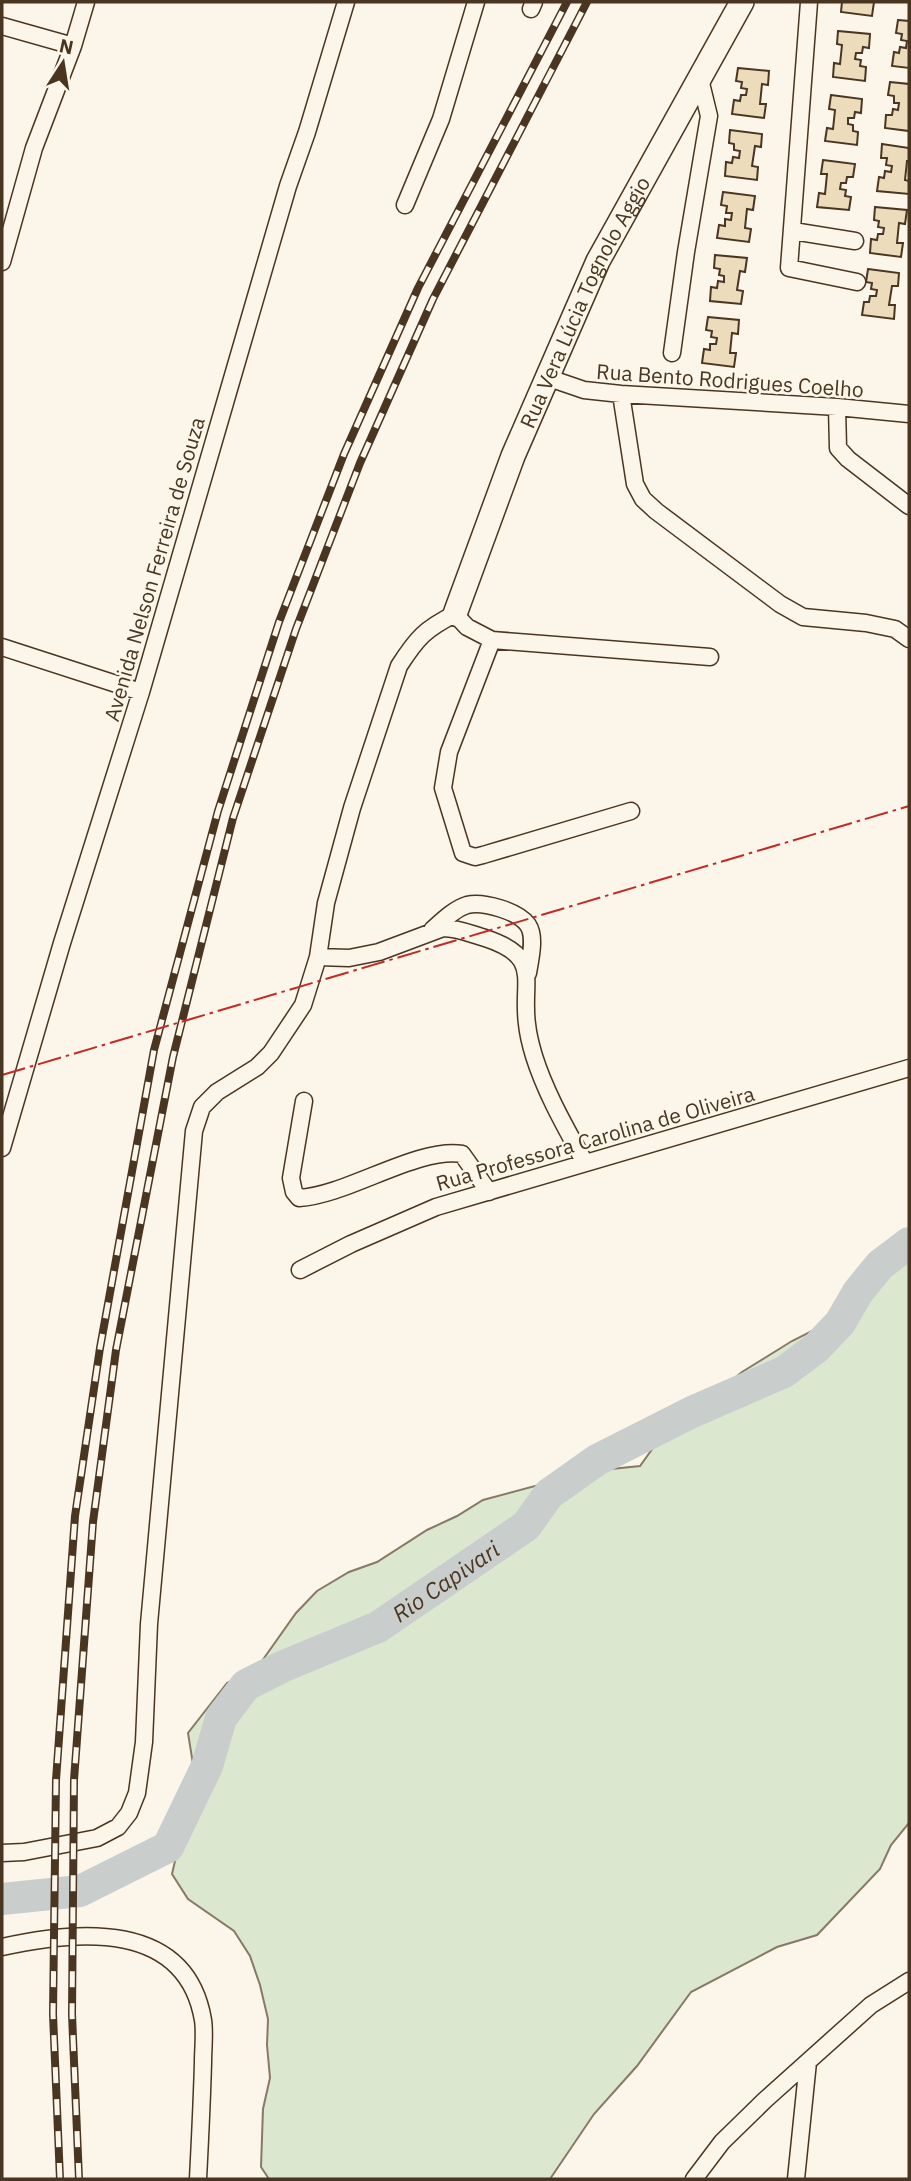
<svg xmlns="http://www.w3.org/2000/svg" width="911" height="2181" font-family="'IBM Plex Sans',sans-serif">
	<style>
		.green { fill: #dce7d0; stroke: #887966; stroke-width: 2 }
		.lines { fill: none; stroke-linecap: round; stroke-linejoin: round }
		.river { stroke: #c9cecd; stroke-width: 32 }
		.building { fill: #ecdcbc; stroke: #4a3520; stroke-width: 2 }
		.street-casing { stroke: #4a3520; stroke-width: 19 }
		.secondary-casing { stroke: #4a3520; stroke-width: 26 }
		.street { stroke: #fbf6e9; stroke-width: 16 }
		.secondary { stroke: #fbf6e9; stroke-width: 23 }
		.rail-casing { stroke: #4a3520; stroke-width: 8 }
		.rail { stroke: #fbf6e9; stroke-width: 5; stroke-dasharray: 16; stroke-linecap: butt }
		.power { stroke: #c62828; stroke-width: 2; stroke-dasharray: 24 5 3.5 5; stroke-linecap: butt }
		.labels { text-anchor: middle; dominant-baseline: central; stroke-width: 5; stroke-linejoin: round; paint-order: stroke }
		.street-label { font-size: 21px; fill: #4a3520; stroke: #fbf6e9 }
		.water-label { font-size: 23px; font-style: italic; fill: #4a3520; stroke: #fbf6e9 }
	</style>
	<rect width="100%" height="100%" fill="#fbf6e9"/>
	<path class="green" d="M909,1257V1823L891,1845L880,1869L817,1935L777,1947L691,1992L637,2066L594,2114L550,2179H269L261,2167L263,2109L270,2078L267,2045L268,2019L260,1985L250,1956L234,1931L188,1899L172,1874L187,1808L200,1791L197,1789L188,1733L227,1683L257,1668L296,1613L317,1591L349,1572L377,1562L427,1530L457,1516L483,1500L591,1471L640,1466L663,1434L695,1415L716,1393L742,1372L792,1341L822,1326L880,1281L902,1259Z"/>
	<g class="lines">
		<path class="river" id="s1" d="M2,1899L80,1891L168,1847L207,1766L221,1718L246,1685L284,1666L378,1627L526,1526L549,1494L597,1460L692,1412L784,1372L816,1348L840,1323L858,1292L880,1265L909,1243"/>
	</g>
	<path class="building" d="M842,2H874L872,16L841,12Z
		M898,20L909,21V68L892,66L894,52L899,53L900,47L906,48L907,41L901,40L902,34L896,33Z
		M838,31L870,34L869,48L863,47L862,53H856L855,59L861,60L860,66L866,67L865,81L833,77L834,63L840,64L842,45L837,44Z
		M738,68L769,71L768,85L762,84L760,104H766L764,118L732,114L734,100L740,101L741,95H746L747,89L741,88L742,82L736,81Z
		M890,82L909,84V131L885,128L886,115H892L893,109L898,110L899,103H894V96L888,95Z
		M831,95L862,99L861,113L855,112L854,118H848V124L853,125V131L858,132L857,145L825,141L827,128L833,129L835,110L829,109Z
		M730,130L762,134L761,147L755,146L752,166L758,167L757,180L725,176L726,162L732,163L733,157L739,158L740,151L734,150V144L729,143Z
		M882,144L909,148V161H907L905,180L909,181V194L877,191L879,177L884,178L885,171L891,172L892,166L886,165L887,158H881Z
		M823,160L855,164L853,177H847L846,183H841L840,189L846,190L845,196L851,197L849,210L817,207L819,193L825,194L827,174H821Z
		M723,192L755,196L753,210L747,209L745,228L751,229L749,242L717,238L719,225L725,226V219L731,220L732,213H726L727,206L721,205Z
		M875,207L907,210L905,224L899,223L897,243H903L901,257L870,253L871,239L877,240L878,234H883L884,228L878,227L879,221L874,220Z
		M715,255L747,258L745,272L740,271L737,290L743,291L741,304L710,301L711,287L717,288L718,281L724,282V276L719,275L720,269L714,268Z
		M868,269L899,273L898,286H892L889,305H895L894,319L862,315L864,302H869L870,296H876L877,290L871,289L872,283L866,282Z
		M708,317L739,320L738,334L732,333L730,353H736L734,367L702,363L704,349L710,350V344H716L717,338L711,337L712,331L706,330Z"/>
	<g class="lines">
		<g class="street-casing">
			<path id="street" d="M809,2L789,268L857,282
				M531,9L534,2
				M2,26L73,46
				M405,205L441,119L476,2
				M793,231L855,241
				M2,262L34,148L73,46L86,2
				M672,353L686,252L709,116L700,79
				M549,378L584,390L621,394L837,407L909,414
				M621,394L635,484L643,499L656,511L780,604L803,617L866,623L895,629L909,639
				M837,407L838,448L848,459L909,506
				M492,640L449,752L443,788L463,853L475,857L483,855L631,811
				M2,647L141,692
				M432,930C441,922 454,909 467,905C483,901 518,911 528,925C536,937 530,960 528,973
				M318,957L349,958L379,952L443,928C458,928 471,934 485,938C543,957 521,980 527,1024C528,1034 531,1046 534,1056C546,1094 566,1128 585,1163
				M304,1101L291,1178L294,1192L299,1198C348,1195 417,1147 462,1154L489,1192
				M2,1148L62,943L141,692L288,186L307,132L346,2
				M300,1270L351,1244L436,1207L909,1068
				M2,1853L24,1852L97,1838L118,1827L129,1813L137,1793L144,1742L149,1624L194,1131L202,1107L217,1092L257,1067L271,1053L303,1005L318,957L326,903L352,808L399,666C417,638 425,629 455,614L467,627L492,640L710,657
				M2,1947C77,1930 186,1920 203,2020C205,2033 203,2049 203,2062C202,2101 200,2140 198,2179
				M694,2179L722,2142L765,2100L871,2005L909,1981
				M796,2179L808,2062"/>
		</g>
		<g class="secondary-casing">
			<g id="secondary">
				<path id="s2" d="M455,614L513,456L598,261L742,2"/>
			</g>
		</g>
		<use href="#street" class="street"/>
		<use href="#secondary" class="secondary"/>
		<g class="rail-casing">
			<path id="rail" d="M60,2179L53,2014L56,1780L75,1516L100,1348L154,1050L218,811L279,622L344,454L418,288L567,2
				M79,2179L72,2014L74,1780L93,1522L116,1350L173,1057L233,818L296,629L360,463L433,299L587,2"/>
		</g>
		<use href="#rail" class="rail"/>
		<path class="power" d="M2,1075L909,806"/>
	</g>
	<g class="labels">
		<g class="street-label">
			<text stroke="none"><textPath href="#s2" startOffset="338">Rua Vera Lúcia Tognolo Aggio</textPath></text>
			<text transform="translate(730 380) rotate(4)">Rua Bento Rodrigues Coelho</text>
			<text transform="translate(154 569) rotate(-74)">Avenida Nelson Ferreira de Souza</text>
			<text transform="translate(595 1138) rotate(-16)">Rua Professora Carolina de Oliveira</text>
		</g>
		<g class="water-label">
			<text stroke="none"><textPath href="#s1" startOffset="584">Rio Capivari</textPath></text>
		</g>
	</g>
	<rect width="911" height="2181" fill="none" stroke="#4a3520" stroke-width="7"/>
	<g transform="translate(63 63) rotate(12)" stroke="#fbf6e9" stroke-width="5" paint-order="stroke">
	<path d="M0-5L12 26L0 18L-12 26Z" fill="#4a3520"/>
	<text y="-10" font-size="19" font-weight="bold" text-anchor="middle" fill="#4a3520">N</text>
	</g>
</svg>
